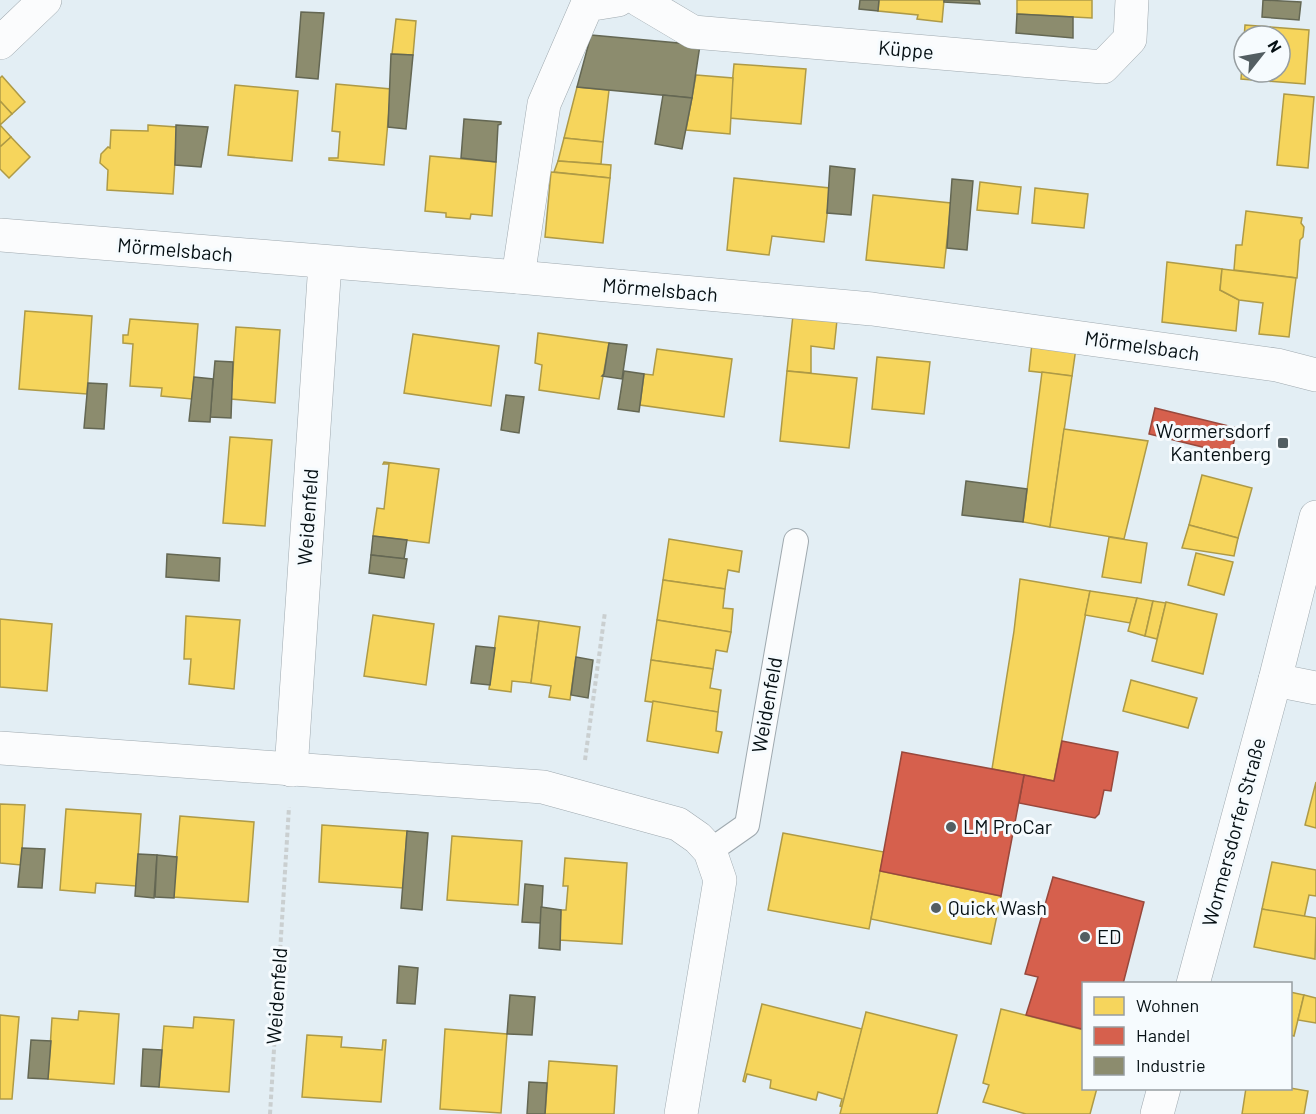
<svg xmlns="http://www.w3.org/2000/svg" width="1316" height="1114" font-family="Barlow,sans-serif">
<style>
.homes{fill:#f6d55c;stroke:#ae9a46;stroke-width:1.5;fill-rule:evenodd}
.shops{fill:#d6604d;stroke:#98483c;stroke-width:1.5}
.industry{fill:#8c8c6e;stroke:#646753;stroke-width:1.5}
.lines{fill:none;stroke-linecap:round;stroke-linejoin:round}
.lane-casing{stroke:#9fa9af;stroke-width:26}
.street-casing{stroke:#9fa9af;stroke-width:34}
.secondary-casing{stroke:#9fa9af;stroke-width:34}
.path{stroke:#cacfd0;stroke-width:4;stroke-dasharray:4.5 3;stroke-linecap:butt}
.lane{stroke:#fbfcfd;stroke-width:24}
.street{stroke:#fbfcfd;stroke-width:33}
.secondary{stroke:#fbfcfd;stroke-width:33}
.poi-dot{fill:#535e62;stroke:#f6fbfe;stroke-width:2}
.labels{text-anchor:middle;stroke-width:6;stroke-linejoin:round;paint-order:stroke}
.street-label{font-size:20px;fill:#061014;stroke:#f6fbfe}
.poi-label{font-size:20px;fill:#061014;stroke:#f6fbfe;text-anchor:start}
</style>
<rect width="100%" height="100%" fill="#e3eef4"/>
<g class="homes">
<path d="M879,0h65l-2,22 -25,-3 1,-4 -40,-4z"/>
<path d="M1017,0h75v18l-75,-4z"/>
<path d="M396,19l20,2 -3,34 -21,-1z"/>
<path d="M1245,25l64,5 -4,54 -64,-5zM1244,36h36v36h-36z"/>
<path d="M734,64l72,5 -5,55 -72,-6z"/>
<path d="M696,75l37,3 -3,56 -44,-4z"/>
<path d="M2,76l23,26 -13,12 -12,-13v-23z"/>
<path d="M336,84l55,5 -7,76 -55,-5v-2h9l2,-26 -8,-1z"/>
<path d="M235,85l63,6 -6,70 -64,-6z"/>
<path d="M577,87l32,3 -6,52 -39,-4z"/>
<path d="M1284,94l30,3 -6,71 -31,-3z"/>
<path d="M0,101l12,13 -12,11z"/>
<path d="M0,125l11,12 -11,10z"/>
<path d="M148,125l29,2 -4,67 -66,-4 1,-20 -8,-7 1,-9 7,-7 2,1 1,-18 37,1z"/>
<path d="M11,137l19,20 -21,21 -9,-9v-22z"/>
<path d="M564,138l39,4 -2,22 -43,-3z"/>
<path d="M430,156l66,6 -4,54 -21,-2 -1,5 -24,-2v-4l-21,-2z"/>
<path d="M558,161l53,4 -1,13 -56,-6z"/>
<path d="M551,172l59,6 -7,65 -58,-6z"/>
<path d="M734,178l96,10 -6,54 -52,-6 -3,19 -42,-5z"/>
<path d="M980,182l41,5 -3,27 -41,-4z"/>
<path d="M1035,188l53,6 -4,34 -52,-5z"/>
<path d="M873,195l78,8 -7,65 -78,-8z"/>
<path d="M1246,211l56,7 -1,5 3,4 -1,10 -3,3 -3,38 -63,-8 2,-25h6z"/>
<path d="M1167,262l55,7 -2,21 19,10 -3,31 -74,-9z"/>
<path d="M1222,269l74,9 -7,59 -30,-3 4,-31 -24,-3 -19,-10z"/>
<path d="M25,311l67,5 -5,78 -68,-5z"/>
<path d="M793,315l44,5 -3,29 -23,-3v27l-24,-2z"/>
<path d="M130,319l68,5 -6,75 -31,-3 1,-8 -32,-2 3,-42 -10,-1v-8h5z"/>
<path d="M236,327l44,3 -5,73 -44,-4z"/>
<path d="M538,333l71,10 -10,56 -60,-9 3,-25 -7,-2z"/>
<path d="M413,334l86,12 -8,60 -87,-13z"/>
<path d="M1032,343l44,5 -4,28 -43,-5z"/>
<path d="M657,349l75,10 -8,58 -84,-12 4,-31 9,1z"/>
<path d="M877,357l53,5 -6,52 -52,-5z"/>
<path d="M787,371l70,7 -8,70 -69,-7z"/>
<path d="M1042,372l30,4 -22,151 -27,-5z"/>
<path d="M1064,429l84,12 -24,98 -74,-12z"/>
<path d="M230,437l42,3 -7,86 -42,-3z"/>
<path d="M384,462l55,7 -10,74 -56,-7 4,-28 7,1 5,-45h-6z"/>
<path d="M1202,475l50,13 -14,50 -49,-13z"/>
<path d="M1189,525l49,13 -4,18 -52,-8z"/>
<path d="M1109,537l38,6 -6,40 -39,-6z"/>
<path d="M669,539l73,12 -3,21 -11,-2 -3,19 -62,-9z"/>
<path d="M1196,553l37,9 -9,33 -36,-10z"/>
<path d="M1020,579l70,12 -36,190 -62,-12 22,-138z"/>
<path d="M663,580l62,9 -2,19 10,1 -2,23 -74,-12z"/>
<path d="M1090,591l47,7 -7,25 -45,-8z"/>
<path d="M1137,598l16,3 -8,35 -17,-5z"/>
<path d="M1153,601l13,2 -9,36 -12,-3z"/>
<path d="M1166,602l51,12 -14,60 -51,-13z"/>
<path d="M373,615l61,9 -8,61 -62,-9z"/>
<path d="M186,616l54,4 -6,69 -45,-5 2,-25h-7z"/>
<path d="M499,616l40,5 -8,62 -19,-2 -1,11 -22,-3z"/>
<path d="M0,619l52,5 -5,67 -47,-4z"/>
<path d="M657,620l74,12 -4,20 -11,-2 -3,19 -62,-9z"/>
<path d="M539,621l41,6 -10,73 -21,-3 2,-11 -20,-3z"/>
<path d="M651,660l62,9 -3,19 11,2 -3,22 -73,-11z"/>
<path d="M1131,680l66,18 -9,30 -65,-17z"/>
<path d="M653,701l65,11 -2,19 6,1 -4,21 -71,-12z"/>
<path d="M1316,782v46l-11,-3z"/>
<path d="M0,804l25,1 -4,60 -21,-2z"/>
<path d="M66,809l75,5 -5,72 -40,-3 -1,10 -35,-3z"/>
<path d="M180,816l74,6 -6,80 -75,-5z"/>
<path d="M322,825l85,6 -4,57 -84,-6z"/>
<path d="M783,833l101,19 -15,77 -101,-19z"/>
<path d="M452,836l70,5 -4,64 -71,-5z"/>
<path d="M565,858l62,5 -5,81 -63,-4 2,-30h5l2,-24h-5z"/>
<path d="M1272,862l44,8v26l-7,-1 -5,23 -42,-9z"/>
<path d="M880,871l121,25 -10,48 -120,-25z"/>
<path d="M1262,909l54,9 -1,41 -61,-12z"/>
<path d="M1290,992l14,3 -10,41 -4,-1z"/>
<path d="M1304,995l12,3v25l-18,-3z"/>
<path d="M762,1004l100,25 -20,78 -2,-1 2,-7 -24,-7 -2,8 -46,-12 1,-8 -24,-6 -2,8 -2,-1z"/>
<path d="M1001,1009l83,21v58h13l-7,26h-64l-43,-12 6,-17 -6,-2z"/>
<path d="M79,1011l40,3 -5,70 -66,-5 4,-61 26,2z"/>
<path d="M866,1012l91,23 -20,79h-97z"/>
<path d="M0,1015l19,2 -7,82h-12z"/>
<path d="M194,1017l40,3 -5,72 -70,-5 5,-61 29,2z"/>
<path d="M445,1029l62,5 -6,79 -61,-4z"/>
<path d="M307,1035l35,2 -1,10 41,3 1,-10h3l-5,62 -79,-5z"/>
<path d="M549,1061l68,5 -3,48h-69z"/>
<path d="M1246,1088h44l18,3 -4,23h-62z"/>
</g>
<g class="shops">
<path d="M1155,408l82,20 -6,26 -82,-20z"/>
<path d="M1062,741l56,11 -7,39 -7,-1 -5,24 -4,4 -76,-15 5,-28 30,6z"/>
<path d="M902,752l122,23 -23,121 -121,-25z"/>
<path d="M1053,877l91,25 -21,82h-39l-2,45 -56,-14 12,-38 -13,-3z"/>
</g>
<g class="industry">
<path d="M860,0h19l-1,11 -19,-2z"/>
<path d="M944,0h35l1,4 -36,-2z"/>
<path d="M1263,0l38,2 -2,18 -37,-3z"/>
<path d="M301,12l23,1 -6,66 -22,-2z"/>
<path d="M1017,14l56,3v21l-57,-5z"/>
<path d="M591,35l109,10 -8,53 -115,-11z"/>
<path d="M391,54l22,1 -7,74 -18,-2z"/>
<path d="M663,95l29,3 -10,51 -27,-5z"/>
<path d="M464,119l37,3v2l-3,1 -2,37 -35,-4z"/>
<path d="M176,125l32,2 -7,40 -26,-2z"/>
<path d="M830,166l25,3 -4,46 -24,-2z"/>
<path d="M952,179l21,2 -6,69 -20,-2z"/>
<path d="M609,343l18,2 -5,34 -20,-3 2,-2z"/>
<path d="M215,361l18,1 -2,56 -21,-1z"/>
<path d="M624,371l20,3 -5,38 -21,-3z"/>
<path d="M194,377l19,2 -3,43 -21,-1z"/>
<path d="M88,383l19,1 -3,45 -20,-1z"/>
<path d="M506,395l18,2 -5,36 -18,-3z"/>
<path d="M966,481l61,8 -4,33 -61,-7z"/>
<path d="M373,536l34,4 -3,19 -33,-4z"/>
<path d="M167,554l53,4 -1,23 -53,-4z"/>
<path d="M371,555l36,4 -3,19 -35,-5z"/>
<path d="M476,646l19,2 -5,37 -19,-2z"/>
<path d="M576,657l17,3 -5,38 -17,-3z"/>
<path d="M407,831l21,2 -6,77 -21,-2z"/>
<path d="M22,848l23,1 -3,39 -24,-1z"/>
<path d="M138,854l19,1 -3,43 -19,-2z"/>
<path d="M157,855l20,2 -3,41 -19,-1z"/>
<path d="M525,884l18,2 -2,37 -19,-1z"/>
<path d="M541,907l20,3 -1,40 -21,-2z"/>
<path d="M399,966l19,2 -3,36 -18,-1z"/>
<path d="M510,995l25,2 -3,38 -25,-1z"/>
<path d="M31,1040l20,1 -3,38 -20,-1z"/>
<path d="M143,1049l19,1 -3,37 -18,-1z"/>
<path d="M529,1082l18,1 -2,31h-18z"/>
</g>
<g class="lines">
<g class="lane-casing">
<path id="lane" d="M710,851l37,-26 49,-284"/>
</g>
<g class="street-casing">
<g id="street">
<path d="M639,0l54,32 410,35 27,-28 2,-39"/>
<path d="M0,43l45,-43"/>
<path d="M0,235l518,42 354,32 405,56 39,10"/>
<path d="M518,277l26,-173 43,-99 31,-5"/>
<path d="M0,748l543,39 135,37 20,14 12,13 10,29 -39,234"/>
<path d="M291,770l34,-507"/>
</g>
</g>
<g class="secondary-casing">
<g id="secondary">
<path d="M1275,680l41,8"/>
<path d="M1193,984l82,-304 41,-163"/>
<path d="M1157,1114l7,-26"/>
</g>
</g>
<g class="path">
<path d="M585,760l20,-148"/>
<path d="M270,1114l19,-307"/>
</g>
<use href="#lane" class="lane"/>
<use href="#street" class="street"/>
<use href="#secondary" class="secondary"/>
</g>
<g class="poi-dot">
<rect x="1277" y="437" width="12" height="12" rx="3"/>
<circle cx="951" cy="827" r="6"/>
<circle cx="936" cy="908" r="6"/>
<circle cx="1085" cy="937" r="6"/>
</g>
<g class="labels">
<g class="street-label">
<text transform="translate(906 50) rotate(5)" y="7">Küppe</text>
<text transform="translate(175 250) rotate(5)" y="7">Mörmelsbach</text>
<text transform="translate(660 290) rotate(5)" y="7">Mörmelsbach</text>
<text transform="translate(1142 346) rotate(8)" y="7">Mörmelsbach</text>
<text transform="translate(308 517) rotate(-86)" y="7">Weidenfeld</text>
<text transform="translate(767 705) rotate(-80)" y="7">Weidenfeld</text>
<text transform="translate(1234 832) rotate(-75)" y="7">Wormersdorfer Straße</text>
<text transform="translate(277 996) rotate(-86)" y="7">Weidenfeld</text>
</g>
<g class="poi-label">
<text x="1271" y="438" text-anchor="end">Wormersdorf<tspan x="1271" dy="23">Kantenberg</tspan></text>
<text x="963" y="834">LM ProCar</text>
<text x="948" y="915">Quick Wash</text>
<text x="1097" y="944">ED</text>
</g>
</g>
<rect x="1082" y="982" width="210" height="108" fill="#f6fbfe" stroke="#969da0" stroke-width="1.5"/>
<rect x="1094" y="997" width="30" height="18" fill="#f6d55c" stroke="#969da0" stroke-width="1.5"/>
<text x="1136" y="1012" font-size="18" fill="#061014">Wohnen</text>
<rect x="1094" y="1027" width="30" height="18" fill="#d6604d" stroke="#969da0" stroke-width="1.5"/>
<text x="1136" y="1042" font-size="18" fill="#061014">Handel</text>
<rect x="1094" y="1057" width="30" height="18" fill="#8c8c6e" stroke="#969da0" stroke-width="1.5"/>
<text x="1136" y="1072" font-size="18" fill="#061014">Industrie</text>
<g transform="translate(1262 54) rotate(59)"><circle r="28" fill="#f6fbfe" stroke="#969da0" stroke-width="1.5"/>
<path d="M0-4.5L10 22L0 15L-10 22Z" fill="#535e62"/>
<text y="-9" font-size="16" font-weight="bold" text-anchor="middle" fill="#061014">N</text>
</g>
</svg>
